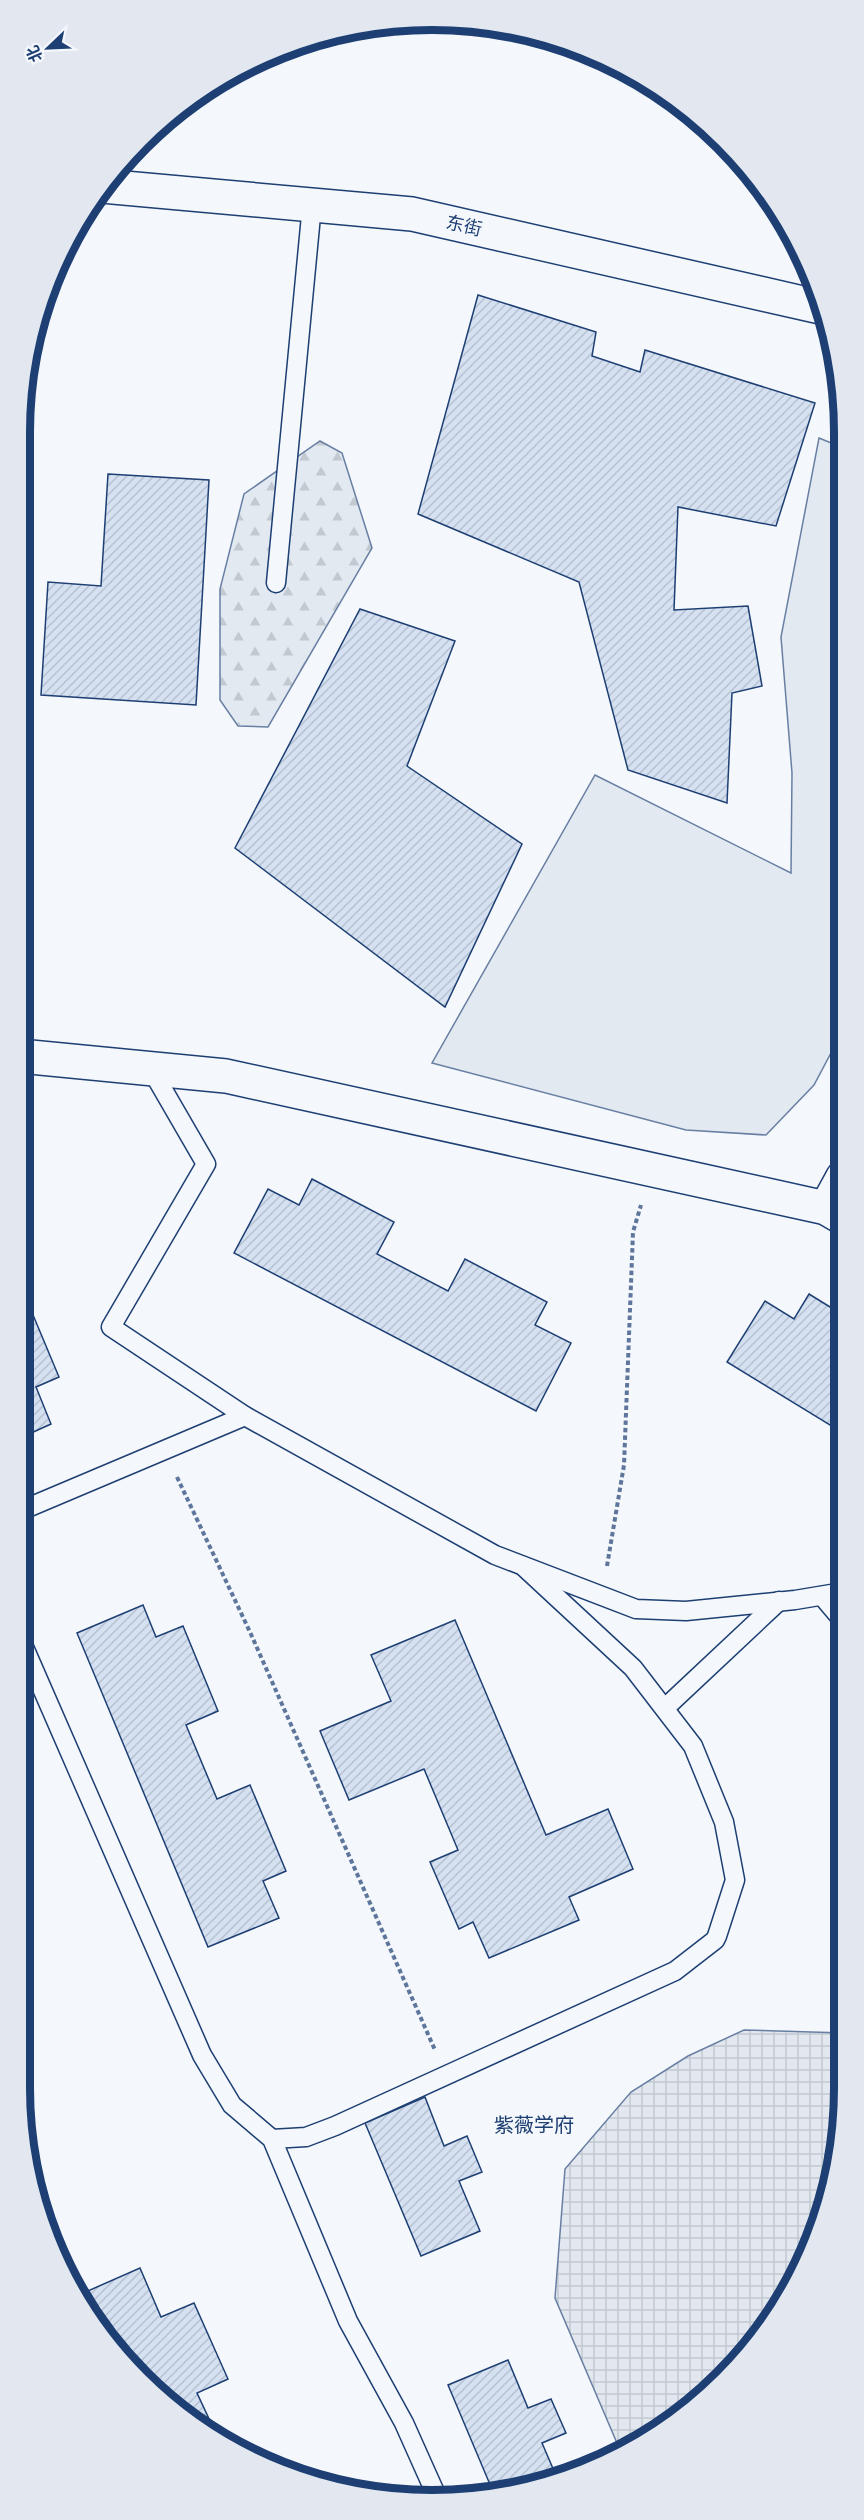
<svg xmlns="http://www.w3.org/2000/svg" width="864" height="2520" font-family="'PT Serif','Noto Sans SC',serif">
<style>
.green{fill:#e3e9f0;stroke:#687fa3;stroke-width:1.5}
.forest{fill:url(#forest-firs);stroke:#687fa3;stroke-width:1.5}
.plaza{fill:url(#plaza-grid);stroke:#687fa3;stroke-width:1.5}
.building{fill:url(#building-hatch);stroke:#1d3f73;stroke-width:1.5}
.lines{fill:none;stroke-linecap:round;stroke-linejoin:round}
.service-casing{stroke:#1d3f73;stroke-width:21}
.minor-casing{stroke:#1d3f73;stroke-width:36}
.primary-casing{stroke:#1d3f73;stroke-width:36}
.path{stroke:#5e769c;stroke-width:4;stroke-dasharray:4.5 3;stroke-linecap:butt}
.service{stroke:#f4f7fb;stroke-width:18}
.minor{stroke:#f4f7fb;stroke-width:33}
.primary{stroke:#f4f7fb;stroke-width:33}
.labels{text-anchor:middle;stroke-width:4.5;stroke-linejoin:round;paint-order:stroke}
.street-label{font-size:18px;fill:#1d3f73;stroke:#f4f7fb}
.neighbourhood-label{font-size:20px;fill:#1d3f73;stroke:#f4f7fb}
.rim{fill:none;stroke:#1d3f73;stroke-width:8}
</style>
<defs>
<pattern id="forest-firs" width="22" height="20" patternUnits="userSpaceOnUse" patternTransform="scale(1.5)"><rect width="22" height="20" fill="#e3e9f0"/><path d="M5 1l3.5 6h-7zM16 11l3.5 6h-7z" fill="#c2c9d1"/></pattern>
<pattern id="plaza-grid" width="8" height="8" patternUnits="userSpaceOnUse" patternTransform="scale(1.5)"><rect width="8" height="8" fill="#e3e8f0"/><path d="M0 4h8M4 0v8" fill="none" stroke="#c2c8d1"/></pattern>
<pattern id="building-hatch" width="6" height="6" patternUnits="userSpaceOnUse" patternTransform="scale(1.5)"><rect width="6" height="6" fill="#d5e0f0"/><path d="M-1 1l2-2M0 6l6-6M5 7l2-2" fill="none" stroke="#b6c1d1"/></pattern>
</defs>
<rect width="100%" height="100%" fill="#f4f7fb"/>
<path class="green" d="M819,438l22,9 1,585 -28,53 -48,50 -80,-5 -254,-67 163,-288 196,98 1,-100 -11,-136z"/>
<path class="forest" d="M320,441l22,12 30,95 -104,179 -30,-1 -18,-26v-111l24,-95z"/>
<path class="plaza" d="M744,2030l100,3v55l-13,106 -56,123 -51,62 -63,52 -41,19 -65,-152 10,-129 66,-77 57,-36z"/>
<g class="building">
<path d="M478,295l118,37 -4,24 48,16 5,-22 170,53 -39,123 -98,-19 -4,103 74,-4 14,80 -30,7 -5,110 -99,-33 -49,-188 -161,-68z"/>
<path d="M108,474l101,6 -13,225 -155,-10 7,-113 53,4z"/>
<path d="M360,609l95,32 -48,125 115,78 -77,163 -210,-159z"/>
<path d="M312,1179l82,43 -17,32 71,37 17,-32 82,43 -12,23 36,18 -35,68 -302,-158 34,-64 31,16z"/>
<path d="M23,1291l36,86 -23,10 15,37 -31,14v-145z"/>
<path d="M809,1294l34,21v118l-116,-71 38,-61 29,18z"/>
<path d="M143,1605l13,32 27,-11 35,85 -32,14 31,74 33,-14 36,86 -23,10 16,37 -71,29 -131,-314z"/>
<path d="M455,1620l91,215 62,-26 25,60 -64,28 10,23 -90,38 -16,-36 -14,7 -29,-67 28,-12 -34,-81 -75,31 -29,-69 71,-30 -20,-46z"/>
<path d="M425,2097l19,49 23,-10 15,36 -23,9 21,50 -59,25 -56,-133z"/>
<path d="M140,2268l21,49 33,-14 34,76 -31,14 21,45 -37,-23 -59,-55 -41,-66z"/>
<path d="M508,2360l20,48 23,-9 15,34 -24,10 15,35 -19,9 -44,7 -46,-109z"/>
</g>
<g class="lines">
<g class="service-casing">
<g id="service">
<path d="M276,583l36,-378"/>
<path d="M151,1069l55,95 -95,163 134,89"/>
<path d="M20,1511l225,-95 250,139 141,54 50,2 109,-11 48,-8"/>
<path d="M822,1596l22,26"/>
<path d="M20,1638l182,417 30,50 40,34 76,182 56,102 34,76"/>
<path d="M665,1708l114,-107"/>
<path d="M272,2139l34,-2 29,-11 340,-155 40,-31 2,-4 18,-56 -11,-58 -31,-76 -60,-78 -110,-102"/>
</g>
</g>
<g class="minor-casing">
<g id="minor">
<path d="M20,1056l206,20 600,132 17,10"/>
<path d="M826,1208l17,-31"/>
</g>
</g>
<g class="primary-casing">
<path id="primary" d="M102,186l310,28 408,93"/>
</g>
<g class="path">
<path d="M177,1477l73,155 185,418"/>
<path d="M607,1566l17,-101 9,-233 8,-27"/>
</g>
<use href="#service" class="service"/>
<use href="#minor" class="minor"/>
<use href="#primary" class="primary"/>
</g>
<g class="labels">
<g class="street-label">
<text transform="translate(464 226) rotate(13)" y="6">东街</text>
</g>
<g class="neighbourhood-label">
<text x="534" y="2132">紫薇学府</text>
</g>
</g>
<path d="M0 0H864V2520H0ZM432 30H432A402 402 0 0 1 834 432V2088A402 402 0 0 1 432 2490H432A402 402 0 0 1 30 2088V432A402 402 0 0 1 432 30Z" fill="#e3e8f0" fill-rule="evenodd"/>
<path class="rim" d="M432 30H432A402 402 0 0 1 834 432V2088A402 402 0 0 1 432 2490H432A402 402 0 0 1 30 2088V432A402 402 0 0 1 432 30Z"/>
<g transform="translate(48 48) rotate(247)" stroke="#f4f7fb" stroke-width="4.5" paint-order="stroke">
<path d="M0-4.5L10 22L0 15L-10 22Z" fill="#1d3f73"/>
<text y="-9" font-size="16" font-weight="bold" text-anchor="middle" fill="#1d3f73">北</text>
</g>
</svg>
